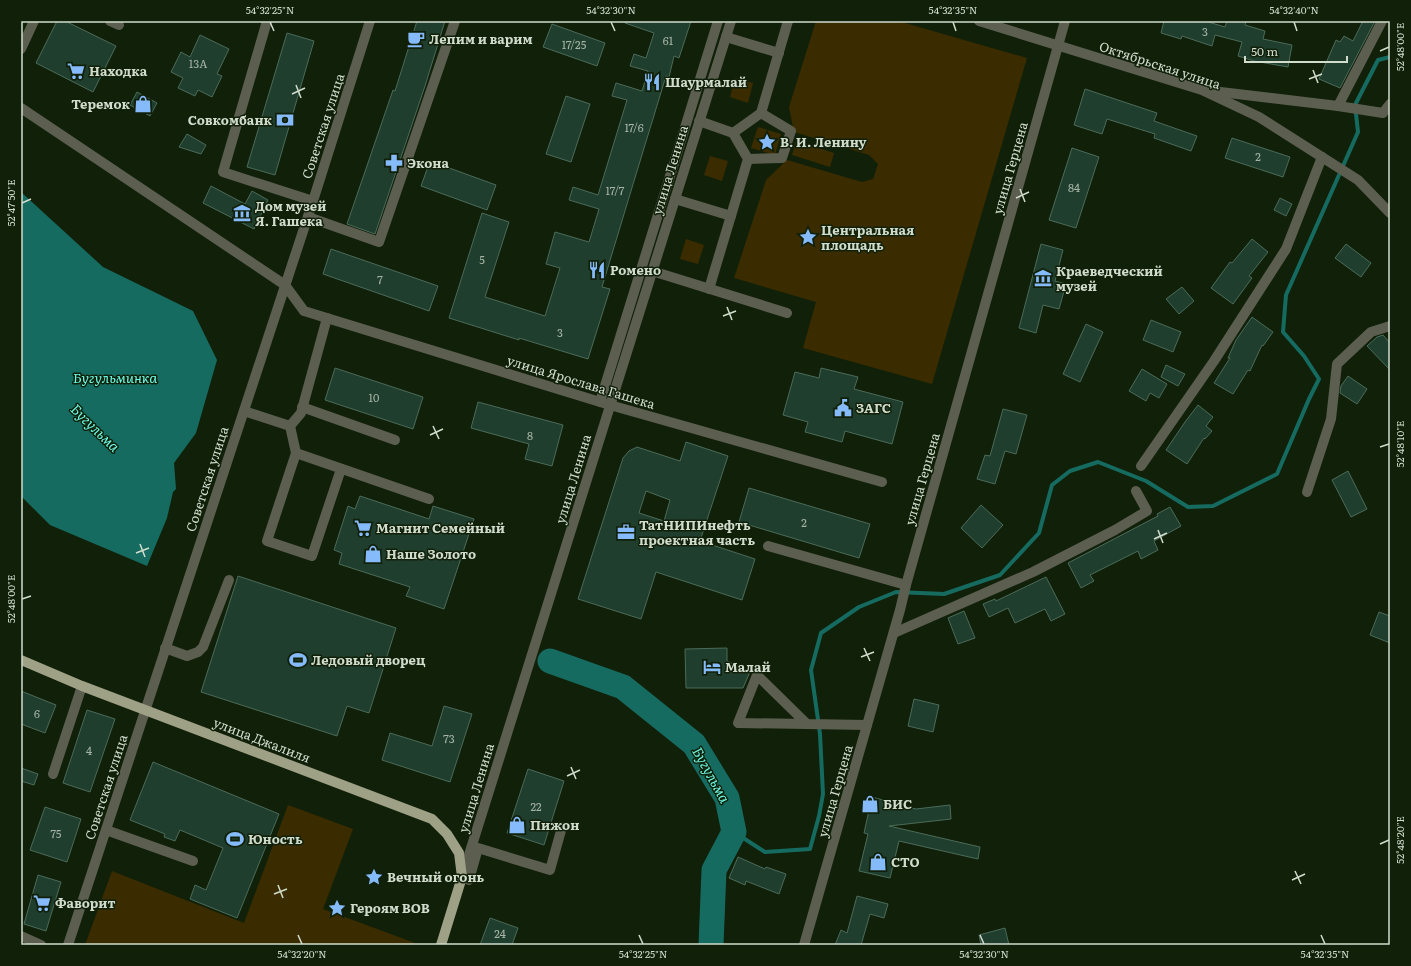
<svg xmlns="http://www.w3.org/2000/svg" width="1411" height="966" font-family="Literata,serif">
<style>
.green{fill:#3b2c00}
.water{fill:#166b61}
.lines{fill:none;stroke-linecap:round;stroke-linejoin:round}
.stream{stroke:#166b61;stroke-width:4}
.river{stroke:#166b61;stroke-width:25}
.building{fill:#203e2e;stroke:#4b6b59;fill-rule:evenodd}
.minor{stroke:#5c5e50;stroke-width:10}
.major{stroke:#9ea185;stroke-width:10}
.ticks{fill:none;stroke:#d1dccd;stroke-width:1.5}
.labels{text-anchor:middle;stroke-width:3;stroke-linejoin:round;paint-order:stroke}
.number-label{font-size:11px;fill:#a5b4a5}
.poi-label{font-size:13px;font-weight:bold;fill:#d1dccd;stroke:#112009;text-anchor:start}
.street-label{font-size:13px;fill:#d1dccd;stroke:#112009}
.water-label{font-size:14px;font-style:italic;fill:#6bfbe8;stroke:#112009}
.neatline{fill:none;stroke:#d1dccd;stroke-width:1.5}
.ticks-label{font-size:10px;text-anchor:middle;fill:#d1dccd}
</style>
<rect width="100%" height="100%" fill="#112009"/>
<g class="green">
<path d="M816,21h82l129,37 -95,326 -129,-36 13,-46 -82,-24 32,-98 21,-20 75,22 11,-3 5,-15 -9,-9 -75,-23 -5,-25z"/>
<path d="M735,78l18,5 -5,20 -18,-6z"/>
<path d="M758,127l23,7 -6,21 -24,-7z"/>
<path d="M796,141l38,12 -4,14 -38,-12z"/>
<path d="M710,156l18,5 -6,20 -18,-6z"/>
<path d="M686,239l18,6 -6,19 -18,-5z"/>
<path d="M288,805l65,24 -30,80 92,34 -1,2h-329l27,-74 132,52z"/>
</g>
<path class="water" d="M21,192l82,75 90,44 24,49 -21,73 -22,30 2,26 -3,3 -6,26 -20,48 -97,-41 -29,-29z"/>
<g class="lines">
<path class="stream" d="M734,832l31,20 45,-3 9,-33 4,-22 -3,-60 -9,-64 10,-37 38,-26 37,-15 48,2 56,-19 39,-42 13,-48 18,-14 28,-9 48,19 42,26 25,-1 64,-32 32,-75 10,-20 -15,-23 -21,-24 3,-37 72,-163 -3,-27 23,-45 12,-3"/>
<path class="river" d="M550,661l73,26 71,57 33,54 7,34 -20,38 -3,75"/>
</g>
<g class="building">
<path d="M57,21h8l51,25 -23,46 -57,-29z"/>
<path d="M417,21h28l-20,65 -50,148 -28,-10 46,-134 2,1z"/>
<path d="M625,21h66l-12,37 -5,-2 -5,21 -3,-1 -32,105 -32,106 8,2 -22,70 -69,-21v2l-70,-22 33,-105 27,9 -24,75 60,19 15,-48 -14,-4 9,-32 34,10 10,-33 -30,-9 4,-13 25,8 29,-95 -15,-4 4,-13 26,8 6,-20 -18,-5 4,-12 12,4 8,-25 -29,-10z"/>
<path d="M1164,21h41l20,6 2,-6h19l-1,4 20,6 -2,8 29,6 -4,22 -34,-6 -16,-5 4,-14 -27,-7 -3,11 -30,-10 -1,3 -20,-6z"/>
<path d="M1363,21h12l-35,67 -21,-9 17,-39 4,2 4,-6 9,5z"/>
<path d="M552,24l53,19 -8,23 -54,-19z"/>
<path d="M287,33l27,8 -39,134 -28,-8z"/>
<path d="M200,35l29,14 -12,25 5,2 -10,21 -14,-7 -3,6 -17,-8 5,-10 -12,-6 10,-20 9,5z"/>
<path d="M1085,89l72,24 -3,8 43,15 -6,15 -37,-13 1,-4 -48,-15 -5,15 -28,-9z"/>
<path d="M137,92l20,11 -7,13 -20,-11z"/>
<path d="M566,96l24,8 -19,58 -25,-8z"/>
<path d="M187,134l19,11 -5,9 -22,-7z"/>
<path d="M1232,138l58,19 -7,20 -58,-19z"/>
<path d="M1072,148l27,9 -23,71 -27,-8z"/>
<path d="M430,161l66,24 -9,25 -66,-24z"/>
<path d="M211,186l34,18 7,-13 16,9 -14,29 -51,-26z"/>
<path d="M1280,198l12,6 -6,12 -12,-6z"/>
<path d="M1252,239l16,13 -19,24 3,2 -19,26 -22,-16 19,-26 2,1z"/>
<path d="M1041,244l22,6 -8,31 11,3 -7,25 -16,-4 -7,28 -17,-5z"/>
<path d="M1346,244l25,19 -10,14 -26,-19z"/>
<path d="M331,249l107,37 -9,25 -106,-37z"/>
<path d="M1182,287l12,14 -15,13 -13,-15z"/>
<path d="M1252,317l21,15 -10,14 -1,-1 -12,26 -2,-1 -15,24 -19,-11 16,-25h-2l8,-18z"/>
<path d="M1151,320l30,12 -8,20 -30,-12z"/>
<path d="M1086,324l17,8 -23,50 -17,-8z"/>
<path d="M1383,335l7,8v27l-23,-24 10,-9z"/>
<path d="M1166,365l19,9 -7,12 -17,-9z"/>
<path d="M335,368l88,29 -10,32 -88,-29z"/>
<path d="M821,368l37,9 -4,12 49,13 -11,42 -47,-13 -3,11 -37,-10 3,-10 -25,-7 12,-43 24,6z"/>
<path d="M1142,369l25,15 -8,14 -9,-5 -4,8 -17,-10z"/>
<path d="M1348,376l19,13 -10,15 -17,-11 1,-7z"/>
<path d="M478,402l85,23 -11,41 -27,-7 4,-15 -58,-16z"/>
<path d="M1198,405l15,12 -7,9 6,5 -7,8 -1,-1 -17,26 -21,-14 19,-28z"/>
<path d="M1003,409l24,6 -11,39 -11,-3 -10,33 -18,-5 8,-24 5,1z"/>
<path d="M686,442l42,14 -28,85 55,18 -13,41 -86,-28 -15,47 -63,-20 45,-141 6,-7 8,-4 43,14zM646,491l24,9 -6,21 -25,-8z"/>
<path d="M1348,471l19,38 -16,8 -19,-37z"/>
<path d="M749,488l121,36 -11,34 -120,-36z"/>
<path d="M360,496l69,23 4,-13 41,13 -30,90 -38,-13 4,-9 -71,-23 3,-11 -8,-3 14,-44 7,3z"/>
<path d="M981,505l22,20 -21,23 -21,-20z"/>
<path d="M1170,507l11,19 -27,15 4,9 -17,9 -3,-8 -48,24 4,6 -13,7 -13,-25 90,-47 -1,-2z"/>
<path d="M238,576l158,52 -27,85 -22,-7 -10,30 -136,-44z"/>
<path d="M1046,577l19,37 -14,7 -6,-12 -30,14 -7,-15 -19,9 -6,-13 12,-5 1,2z"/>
<path d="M964,611l11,27 -17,6 -10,-26z"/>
<path d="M1379,612l11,4v27l-20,-8z"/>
<path d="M727,648v13l23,11 -7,16h-57l-1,-39z"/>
<path d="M21,691l35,14 -11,28 -24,-9z"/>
<path d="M914,699l25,6 -6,27 -25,-6z"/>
<path d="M444,706l28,8 -22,68 -68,-22 8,-27 42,13z"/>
<path d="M87,710l28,9 -25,73 -27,-9z"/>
<path d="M153,762l126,52 -42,104 -47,-19 5,-14 11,5 17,-42 -43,-18 -5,11 -11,-4 1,-3 -35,-14z"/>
<path d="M21,768l17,6 -4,11 -13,-4z"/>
<path d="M528,769l36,12 -20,64 -37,-12z"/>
<path d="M872,797l44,12 34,-4 1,14 -62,7 91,21 -2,12 -79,-18 -9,37 -31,-7 9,-37 -4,-1z"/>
<path d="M45,807l36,12 -14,43 -37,-12z"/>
<path d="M738,857l27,12 1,-2 20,7 -7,20 -33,-13 -1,4 -16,-7z"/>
<path d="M38,875l23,7 -15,49 -22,-7z"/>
<path d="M857,896l31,8 -4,14 -14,-4 -9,31h-26l6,-15 6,3z"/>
<path d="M490,918l28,10 -6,17h-32z"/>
<path d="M1005,928l4,17h-28l-2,-10z"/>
</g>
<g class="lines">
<g class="minor">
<path d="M110,21l9,4"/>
<path d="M267,21l-44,151 90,29"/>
<path d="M979,21l223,69 57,27 99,63 32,33"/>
<path d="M726,37l53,16"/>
<path d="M21,49l13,-28"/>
<path d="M1212,91l126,15 45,7 7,-9"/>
<path d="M1338,106l44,-85"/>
<path d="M21,108l264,177 19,26 306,94 272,77"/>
<path d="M699,121l34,12"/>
<path d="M748,159l34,-1 9,-27 -30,-18"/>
<path d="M675,199l56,17"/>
<path d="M308,217l71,25 76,-221"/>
<path d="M652,271l135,42"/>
<path d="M709,289l39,-130 -15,-26 28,-20 27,-92"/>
<path d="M600,402l118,-381"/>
<path d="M302,407l93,33"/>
<path d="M244,411l46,15 6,27 -29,88 45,15 29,-87"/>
<path d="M290,426l11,-13 26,-95"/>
<path d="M296,453l133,46"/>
<path d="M1141,466l73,-105 72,-112 36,-92"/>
<path d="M1307,492l24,-73 6,-55 34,-32 19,-6"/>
<path d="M768,546l138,39"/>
<path d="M894,633l139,-61 82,-42 32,-19 -11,-20"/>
<path d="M165,648l22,8 11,-4 5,-5 26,-67"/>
<path d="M807,724l-50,-49 -19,48 129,2"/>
<path d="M53,774l29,-88"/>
<path d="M562,827l-12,43 -72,-22 -9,32 -7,-3 269,-856"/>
<path d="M106,830l87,31"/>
<path d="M21,936l20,9"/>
<path d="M68,945l245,-744 57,-180"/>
<path d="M804,945l96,-335 6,-25 159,-564"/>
</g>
<path class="major" d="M21,660l61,26 350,133 15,15 12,19 3,24 -21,68"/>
</g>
<path class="ticks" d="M270,22l4,9M611,22l4,9M953,22l3,9M1294,22l3,9M1380,51l9,-4M1313,70l5,13M1309,79l13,-5M296,85l5,13M292,94l13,-6M1020,189l5,13M1016,198l13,-6M22,203l9,-4M727,307l5,13M723,316l13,-5M433,426l6,13M430,435l13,-6M1380,447l9,-3M1158,530l5,13M1154,539l13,-6M140,544l5,13M136,553l13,-5M22,599l9,-3M864,648l6,13M861,657l13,-5M571,767l5,12M567,776l13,-6M1380,844l9,-4M1295,871l6,13M1292,880l13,-6M278,885l5,13M274,894l13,-5M298,935l4,9M639,935l4,9M980,935l4,9M1321,935l4,9"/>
<defs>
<g id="cafe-bare" transform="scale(1.38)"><path d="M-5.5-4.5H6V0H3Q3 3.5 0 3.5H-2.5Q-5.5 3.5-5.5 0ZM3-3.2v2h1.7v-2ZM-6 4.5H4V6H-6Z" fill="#86bbfb" stroke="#112009" stroke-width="2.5" paint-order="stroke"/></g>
<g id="supermarket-bare" transform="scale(1.38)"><path d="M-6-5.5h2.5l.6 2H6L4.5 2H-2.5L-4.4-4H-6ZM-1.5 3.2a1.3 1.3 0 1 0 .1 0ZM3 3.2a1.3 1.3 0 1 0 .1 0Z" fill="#86bbfb" stroke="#112009" stroke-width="2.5" paint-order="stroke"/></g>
<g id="restaurant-bare" transform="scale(1.38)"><path d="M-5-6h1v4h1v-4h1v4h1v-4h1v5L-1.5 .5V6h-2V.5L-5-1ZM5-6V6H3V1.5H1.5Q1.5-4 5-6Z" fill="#86bbfb" stroke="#112009" stroke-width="2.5" paint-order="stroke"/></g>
<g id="shop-bare" transform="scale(1.38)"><path d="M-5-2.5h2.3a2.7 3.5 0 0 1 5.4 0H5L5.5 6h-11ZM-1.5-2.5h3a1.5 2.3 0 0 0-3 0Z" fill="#86bbfb" stroke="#112009" stroke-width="2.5" paint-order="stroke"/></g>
<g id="bank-bare" transform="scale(1.38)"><path d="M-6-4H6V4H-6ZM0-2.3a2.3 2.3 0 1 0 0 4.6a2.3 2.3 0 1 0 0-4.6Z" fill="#86bbfb" stroke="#112009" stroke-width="2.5" paint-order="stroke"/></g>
<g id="sight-bare" transform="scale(1.38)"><path d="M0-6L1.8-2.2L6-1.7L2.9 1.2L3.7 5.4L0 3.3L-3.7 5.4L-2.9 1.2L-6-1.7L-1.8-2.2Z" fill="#86bbfb" stroke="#112009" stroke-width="2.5" paint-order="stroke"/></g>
<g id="pharmacy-bare" transform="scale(1.38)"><path d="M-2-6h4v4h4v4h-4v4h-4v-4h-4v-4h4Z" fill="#86bbfb" stroke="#112009" stroke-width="2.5" paint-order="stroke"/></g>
<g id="museum-bare" transform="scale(1.38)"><path d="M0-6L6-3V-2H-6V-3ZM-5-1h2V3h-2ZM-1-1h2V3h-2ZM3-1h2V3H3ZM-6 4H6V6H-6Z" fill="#86bbfb" stroke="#112009" stroke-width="2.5" paint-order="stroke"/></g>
<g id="civic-bare" transform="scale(1.38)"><path d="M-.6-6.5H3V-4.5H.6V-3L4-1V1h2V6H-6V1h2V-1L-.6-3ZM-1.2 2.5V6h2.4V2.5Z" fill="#86bbfb" stroke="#112009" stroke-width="2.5" paint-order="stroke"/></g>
<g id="office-bare" transform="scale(1.38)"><path d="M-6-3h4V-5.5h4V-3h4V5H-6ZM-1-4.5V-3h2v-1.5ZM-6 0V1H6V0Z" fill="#86bbfb" stroke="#112009" stroke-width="2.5" paint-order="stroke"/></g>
<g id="stadium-bare" transform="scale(1.38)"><path d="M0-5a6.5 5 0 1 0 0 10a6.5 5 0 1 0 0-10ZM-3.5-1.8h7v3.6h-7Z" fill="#86bbfb" stroke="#112009" stroke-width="2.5" paint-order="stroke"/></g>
<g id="hotel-bare" transform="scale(1.38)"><path d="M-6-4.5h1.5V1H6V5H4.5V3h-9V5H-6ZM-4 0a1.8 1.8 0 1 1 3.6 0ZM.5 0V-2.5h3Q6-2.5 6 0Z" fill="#86bbfb" stroke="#112009" stroke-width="2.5" paint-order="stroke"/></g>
</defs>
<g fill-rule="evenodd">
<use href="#cafe-bare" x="416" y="39"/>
<use href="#supermarket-bare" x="76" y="71"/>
<use href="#restaurant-bare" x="652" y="82"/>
<use href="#shop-bare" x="143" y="104"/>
<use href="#bank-bare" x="285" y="120"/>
<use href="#sight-bare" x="767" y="142"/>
<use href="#pharmacy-bare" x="394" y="163"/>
<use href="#museum-bare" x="242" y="213"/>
<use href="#sight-bare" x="808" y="237"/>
<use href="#restaurant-bare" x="597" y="270"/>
<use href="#museum-bare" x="1043" y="278"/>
<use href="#civic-bare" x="843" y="408"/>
<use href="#supermarket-bare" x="363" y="528"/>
<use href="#office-bare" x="626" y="532"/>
<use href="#shop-bare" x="373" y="554"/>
<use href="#stadium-bare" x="298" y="660"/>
<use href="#hotel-bare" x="712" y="667"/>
<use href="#shop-bare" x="870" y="804"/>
<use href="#shop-bare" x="517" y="825"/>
<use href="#stadium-bare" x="235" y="839"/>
<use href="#shop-bare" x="878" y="862"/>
<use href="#sight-bare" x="374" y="877"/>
<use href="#supermarket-bare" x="42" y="903"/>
<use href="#sight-bare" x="337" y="908"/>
</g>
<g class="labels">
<g class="number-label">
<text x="1205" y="36">3</text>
<text x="668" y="45">61</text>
<text x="574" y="49">17/25</text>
<text x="198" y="68">13А</text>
<text x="634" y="132">17/6</text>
<text x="1258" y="161">2</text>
<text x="1074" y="192">84</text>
<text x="615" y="195">17/7</text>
<text x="482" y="264">5</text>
<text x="380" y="284">7</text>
<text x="560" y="337">3</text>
<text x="374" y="402">10</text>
<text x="530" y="440">8</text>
<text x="804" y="527">2</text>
<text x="37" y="718">6</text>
<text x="449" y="743">73</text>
<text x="89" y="755">4</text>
<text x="536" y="811">22</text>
<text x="56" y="838">75</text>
<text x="500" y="938">24</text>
</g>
<g class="poi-label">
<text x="429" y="44">Лепим и варим</text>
<text x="89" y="76">Находка</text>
<text x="665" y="87">Шаурмалай</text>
<text x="130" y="109" text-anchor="end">Теремок</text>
<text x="272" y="125" text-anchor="end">Совкомбанк</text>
<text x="780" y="147">В. И. Ленину</text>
<text x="407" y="168">Экона</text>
<text x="255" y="211">Дом музей<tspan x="255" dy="15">Я. Гашека</tspan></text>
<text x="821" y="235">Центральная<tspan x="821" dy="15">площадь</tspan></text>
<text x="610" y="275">Ромено</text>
<text x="1056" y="276">Краеведческий<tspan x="1056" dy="15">музей</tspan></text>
<text x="856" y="413">ЗАГС</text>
<text x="639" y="530">ТатНИПИнефть<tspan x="639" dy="15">проектная часть</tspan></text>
<text x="376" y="533">Магнит Семейный</text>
<text x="386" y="559">Наше Золото</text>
<text x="311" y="665">Ледовый дворец</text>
<text x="725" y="672">Малай</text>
<text x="883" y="809">БИС</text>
<text x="530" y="830">Пижон</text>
<text x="248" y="844">Юность</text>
<text x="891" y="867">СТО</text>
<text x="387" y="882">Вечный огонь</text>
<text x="55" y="908">Фаворит</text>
<text x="350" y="913">Героям ВОВ</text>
</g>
<g class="street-label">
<text transform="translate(1160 65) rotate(18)" y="5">Октябрьская улица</text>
<text transform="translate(323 126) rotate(-72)" y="5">Советская улица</text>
<text transform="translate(1010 168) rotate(-74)" y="5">улица Герцена</text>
<text transform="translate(670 170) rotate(-73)" y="5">улица Ленина</text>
<text transform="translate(581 382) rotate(17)" y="5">улица Ярослава Гашека</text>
<text transform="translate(207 479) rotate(-72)" y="5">Советская улица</text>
<text transform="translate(573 479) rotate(-73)" y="5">улица Ленина</text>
<text transform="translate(922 479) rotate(-74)" y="5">улица Герцена</text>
<text transform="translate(262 740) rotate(21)" y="5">улица Джалиля</text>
<text transform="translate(106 787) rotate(-72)" y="5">Советская улица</text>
<text transform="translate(476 788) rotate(-73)" y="5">улица Ленина</text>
<text transform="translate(835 791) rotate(-74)" y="5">улица Герцена</text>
</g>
<g class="water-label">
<text x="115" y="383">Бугульминка</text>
<text transform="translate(95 428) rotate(44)" y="5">Бугульма</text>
<text transform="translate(711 775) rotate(61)" y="5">Бугульма</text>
</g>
</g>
<rect width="1411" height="966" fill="none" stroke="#112009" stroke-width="44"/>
<path d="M1245 56v6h102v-6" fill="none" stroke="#d1dccd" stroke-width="2"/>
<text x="1251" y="56" font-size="12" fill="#d1dccd" stroke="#112009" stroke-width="3" paint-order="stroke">50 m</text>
<rect x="22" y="22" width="1367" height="922" class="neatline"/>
<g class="ticks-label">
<text x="270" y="14">54°32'25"N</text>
<text x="611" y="14">54°32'30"N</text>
<text x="953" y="14">54°32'35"N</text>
<text x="1294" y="14">54°32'40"N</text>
<text transform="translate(1400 47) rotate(-90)" y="4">52°48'00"E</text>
<text transform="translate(11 203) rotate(-90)" y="4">52°47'50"E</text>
<text transform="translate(1400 444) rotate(-90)" y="4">52°48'10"E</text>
<text transform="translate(11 599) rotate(-90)" y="4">52°48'00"E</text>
<text transform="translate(1400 840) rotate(-90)" y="4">52°48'20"E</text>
<text x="302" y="958">54°32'20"N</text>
<text x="643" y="958">54°32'25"N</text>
<text x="984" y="958">54°32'30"N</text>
<text x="1325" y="958">54°32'35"N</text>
</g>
</svg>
